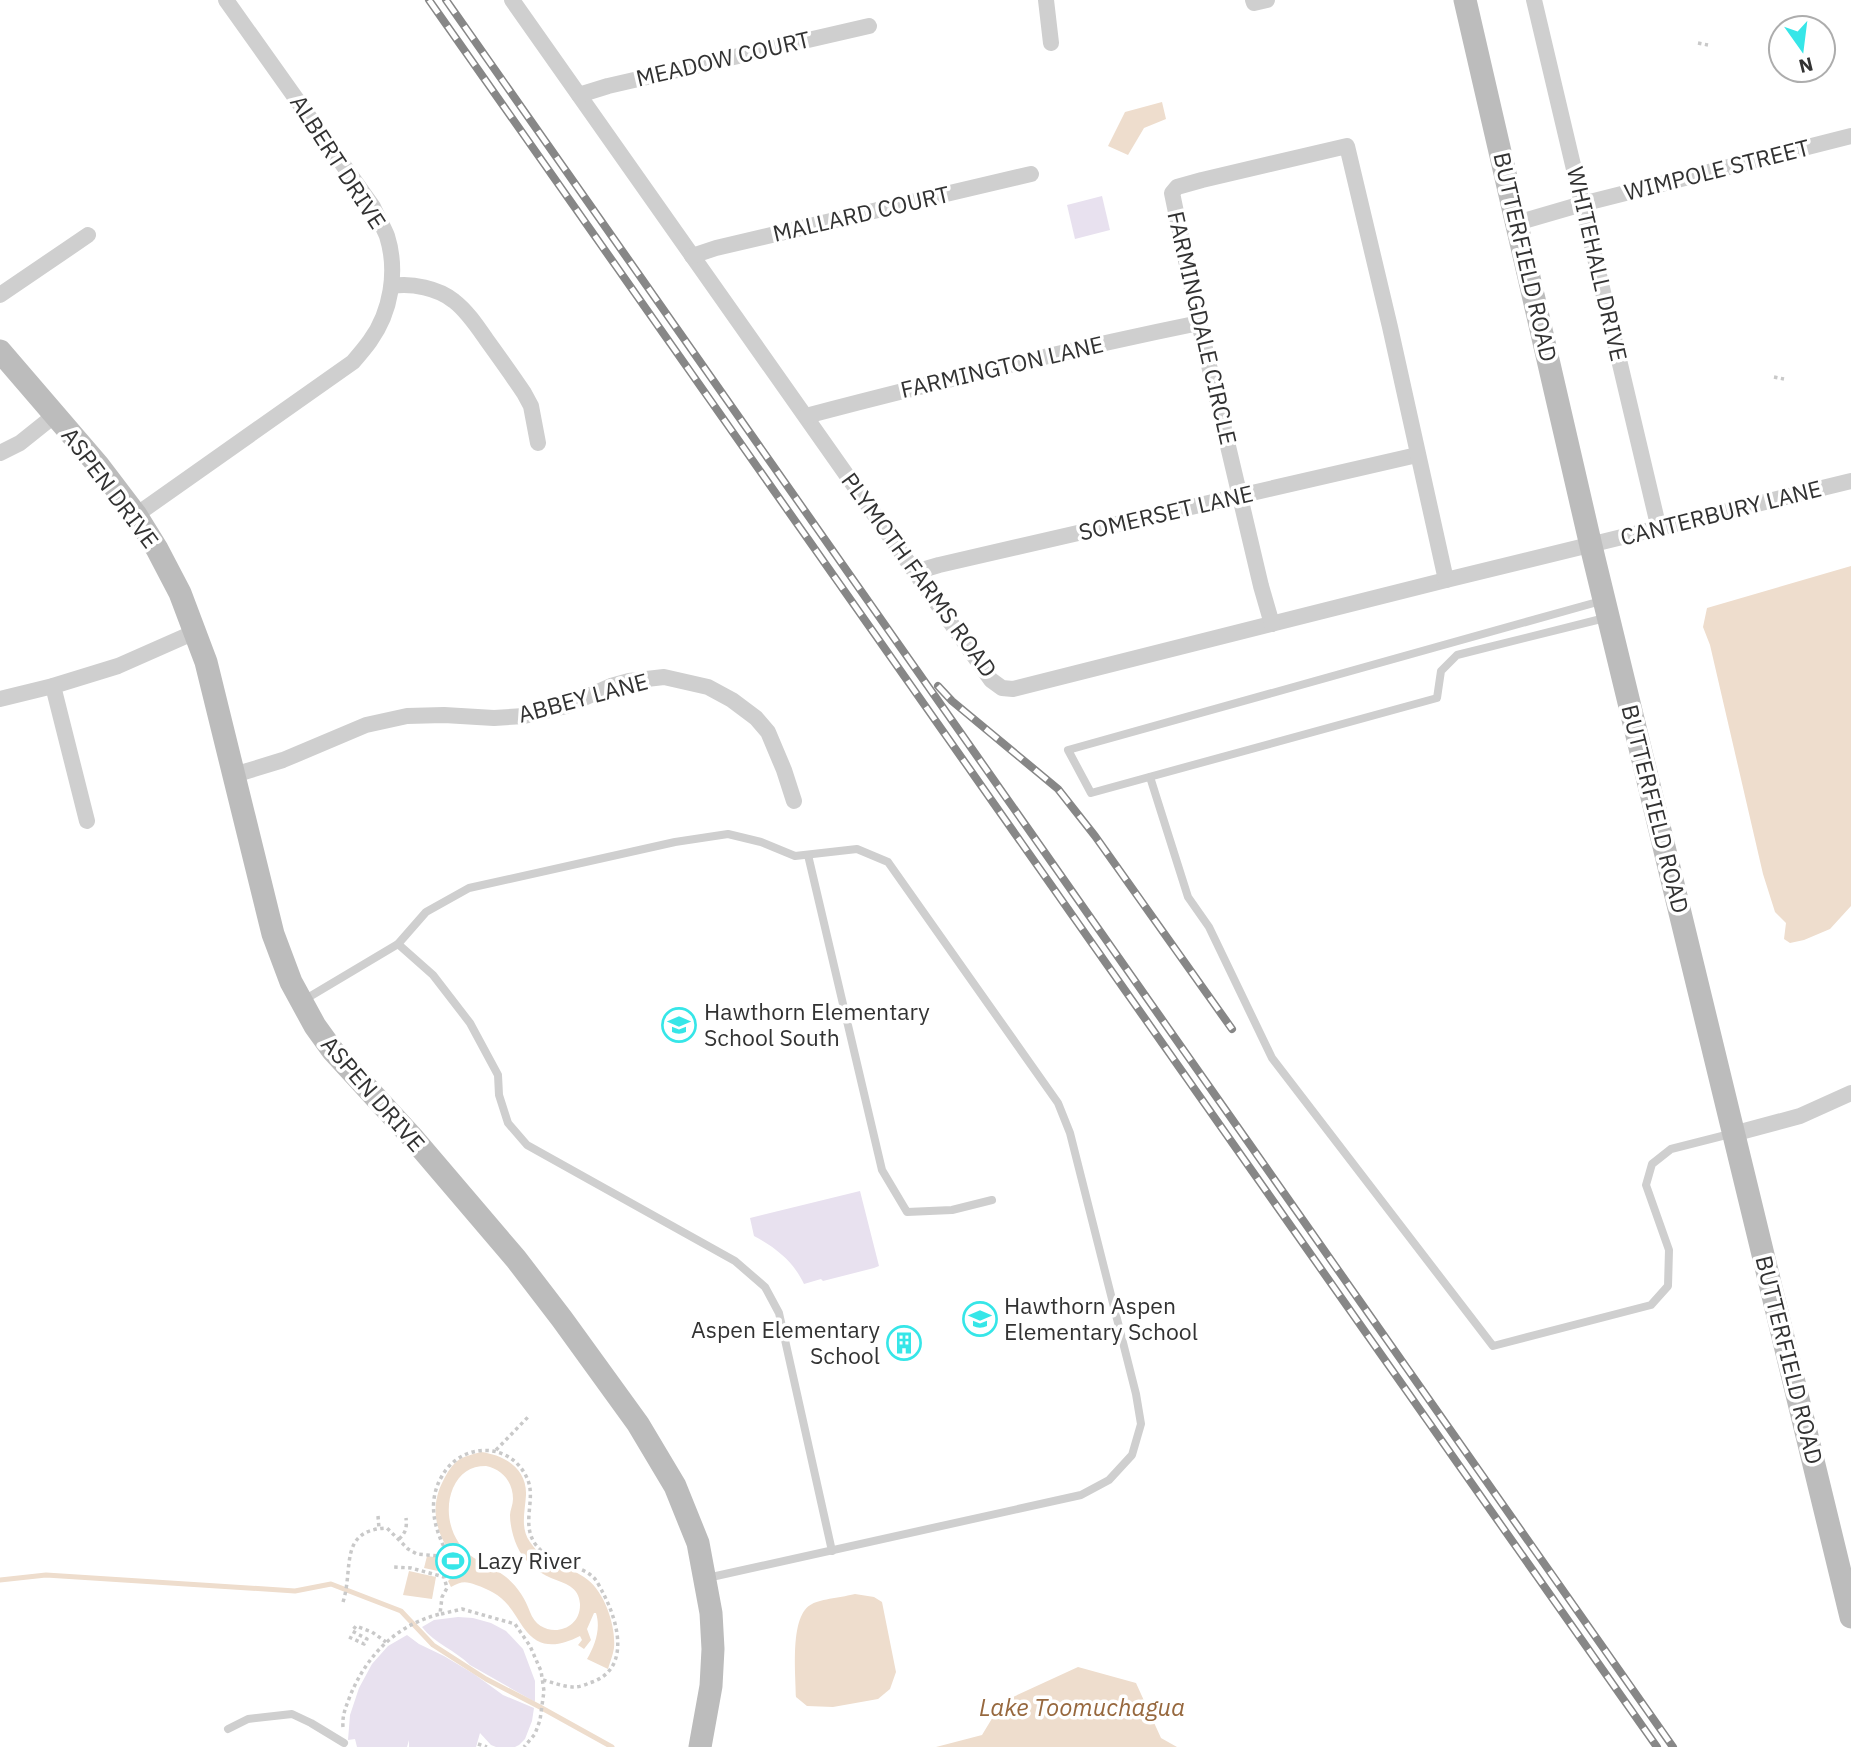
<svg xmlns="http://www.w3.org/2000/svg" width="1851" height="1747" font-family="'IBM Plex Sans',sans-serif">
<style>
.green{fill:#e8e1ef}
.water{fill:#eeddcd;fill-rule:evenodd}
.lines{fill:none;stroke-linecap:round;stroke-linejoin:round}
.stream{stroke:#eeddcd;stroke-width:5}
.path{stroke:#c9c9c9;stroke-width:3.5;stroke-dasharray:3.5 3.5;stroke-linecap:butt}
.lane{stroke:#cfcfcf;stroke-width:8}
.street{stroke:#cfcfcf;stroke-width:16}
.secondary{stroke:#bcbcbc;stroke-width:23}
.rail-casing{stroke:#878787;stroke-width:8}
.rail{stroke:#fff;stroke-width:5;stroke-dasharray:16;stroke-linecap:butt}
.labels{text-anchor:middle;stroke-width:7;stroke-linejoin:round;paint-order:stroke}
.street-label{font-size:23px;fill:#323232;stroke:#fff}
.poi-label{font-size:23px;fill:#323232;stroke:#fff;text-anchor:start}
.water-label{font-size:24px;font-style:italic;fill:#97683e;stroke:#fff}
</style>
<rect width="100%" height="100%" fill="#fff"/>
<g class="green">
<path d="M1102,196l8,34 -35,9 -8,-34z"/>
<path d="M860,1191l19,75 -5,2 -51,13 -2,-2 -17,5c-11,-23 -28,-36 -50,-48l-4,-18z"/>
<path d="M458,1617l15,1 18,5 15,8 17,18 12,32v21l-65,-37c-15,-15 -35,-21 -48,-38l12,-7z"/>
<path d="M407,1635l12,9 25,12 30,18 29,21 31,13 -2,13 -7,18 -6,6 -4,2h-19l-5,-2 -11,-12 -4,14h-67v-7l-2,7h-50l-2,-8 -7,1 2,-25 9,-27 13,-24 16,-18z"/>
</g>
<g class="water">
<path d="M1162,102l4,17 -22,9 -16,27 -20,-9 17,-34z"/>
<path d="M1851,566v340l-21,23 -26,11 -14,3 -6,-4 2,-16 -11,-11 -12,-38 -53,-229 -7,-18 4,-19z"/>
<path d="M481,1452c23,3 46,16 45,43 -1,17 -6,33 4,47 19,28 37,21 58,38 17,13 28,47 26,68 -1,7 -4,14 -6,21l-21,-10c8,-14 14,-30 9,-46h-2l-7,16 4,11 -7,9 -6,-4 4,-5 -2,-4c-22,11 -41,14 -57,-9 -5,-7 -9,-15 -15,-22 -8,-10 -20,-16 -32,-20 -10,-4 -15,-4 -25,2l-3,-6 5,-5 -1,-2 -28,-6 3,-12 27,4v-2c-18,-24 -25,-50 -11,-77 4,-8 9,-17 17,-22 5,-3 14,-5 21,-7zM486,1466c16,3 27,16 27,33 0,6 -3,11 -3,16 0,10 3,22 7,31 6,14 20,26 34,32 14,6 28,8 29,26 1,30 -40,36 -50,8 -5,-14 -13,-26 -24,-35 -10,-8 -21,-13 -32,-19 -23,-15 -31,-46 -21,-70 7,-15 17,-22 33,-22z"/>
<path d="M409,1571l27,6 -4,22 -29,-4z"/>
<path d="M855,1594l19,3 8,5 14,70 -6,17 -12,10 -45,8 -26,-1 -11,-9c0,-23 -7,-82 16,-93 9,-5 32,-7 43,-10z"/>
<path d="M1078,1667l58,16 25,55 16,9h-241l46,-12 20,-33z"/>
</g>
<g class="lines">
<path class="stream" d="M0,1580l46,-5 249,16 36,-7 70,27 32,34 53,34 54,28 72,40"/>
<g class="path">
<path d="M1698,43l10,2"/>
<path d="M1774,377l10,2"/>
<path d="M496,1450l33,-34"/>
<path d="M378,1516l1,12"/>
<path d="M399,1539c7,-7 8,-11 7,-21"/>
<path d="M343,1602c11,-34 -5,-72 44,-74l21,21 9,5 32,3c-14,-26 -23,-54 -7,-81 19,-34 68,-35 85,2 10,21 -7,46 9,67 17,22 45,18 59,34 3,4 6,10 8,14 16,30 28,78 -14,90 -4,2 -10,4 -15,4 -10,0 -22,-5 -31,-7"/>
<path d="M441,1614l21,-5 53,15 15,22 11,25 3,20 -4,29 -5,14 -11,13"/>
<path d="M349,1637l15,7 3,-5 -15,-8 4,-5 16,6 14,10"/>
<path d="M343,1727c-1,-12 3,-20 7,-31 17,-41 46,-71 90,-82l2,-17 5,-9 -3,-11 -33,-9 -17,-1"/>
<path d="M478,1744l9,3"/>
</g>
<g class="lane">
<path d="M1601,601l-533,149 23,43 346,-95 4,-27 16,-16 148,-37"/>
<path d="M1150,777l38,120 21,30 63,131 221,288 158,-41 17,-19 1,-36 -23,-65 6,-21 19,-15 59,-15"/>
<path d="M808,855l74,315 25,42 45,-2 40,-10"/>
<path d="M398,944l35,31 37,48 28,52 1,20 9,28 19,22 208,116 30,26 14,26 53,238"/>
<path d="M304,1000l94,-56 28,-32 43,-24 206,-46 53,-8 33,8 34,14 62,-7 31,13 170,241 12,30 66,261 5,30 -9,31 -23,25 -28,15 -374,83"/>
<path d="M228,1729l20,-10 44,-5 19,9 33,20"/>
</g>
<g class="street">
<path d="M512,0l479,680 11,8 11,1 433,-109 405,-99"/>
<path d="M1046,0l5,43"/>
<path d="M1253,0l1,3 13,-3"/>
<path d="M1534,0l125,529"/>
<path d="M579,95l29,-9 261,-60"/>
<path d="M1517,223l65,-19 269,-68"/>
<path d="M692,256l24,-8 315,-74"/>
<path d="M392,286c20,-3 46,2 62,15 13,10 23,25 32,38 13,18 26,36 38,54l7,13 7,37"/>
<path d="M0,295l88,-60"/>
<path d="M806,416c130,-34 261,-66 393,-93"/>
<path d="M0,453l20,-10 35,-28"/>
<path d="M136,515l217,-153c6,-7 12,-14 17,-21 21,-29 28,-70 17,-105 -4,-10 -10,-20 -14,-29l-147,-207"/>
<path d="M915,572l24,-7 478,-110"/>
<path d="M1272,624l-11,-38 -62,-263 -27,-130 5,-6 25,-7 145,-34 43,181 56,253"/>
<path d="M53,686l34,135"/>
<path d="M0,699l53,-13 65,-20 77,-34"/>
<path d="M234,775l49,-15 83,-35 41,-9 37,-1 50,3 30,-2 42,-10 45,-20 18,-5 35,-4 44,10 24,13 24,18 12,14 16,38 10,31"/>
<path d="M1733,1134l67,-18 51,-23"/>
</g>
<g class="secondary">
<path d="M1465,0l126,546 260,1071"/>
<path d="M0,351l98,114 38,50 21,34 23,44 26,69 67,272 18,48 24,44 18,25 79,86 104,122 46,60 76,105 37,62 23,57 13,70 2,36 -2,37 -11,61"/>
</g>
<g class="rail-casing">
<g id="rail">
<path d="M429,0l1228,1747"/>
<path d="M446,0l1227,1747"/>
<path d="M938,686l14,15 106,88 37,47 137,193"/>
</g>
</g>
<use href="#rail" class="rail"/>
</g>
<defs>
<g id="school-ring" transform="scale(1.75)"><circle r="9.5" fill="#fff" stroke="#36e6e8" stroke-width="1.5"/><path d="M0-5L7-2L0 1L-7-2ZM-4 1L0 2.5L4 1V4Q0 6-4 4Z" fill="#36e6e8"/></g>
<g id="building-ring" transform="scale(1.75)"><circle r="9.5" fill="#fff" stroke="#36e6e8" stroke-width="1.5"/><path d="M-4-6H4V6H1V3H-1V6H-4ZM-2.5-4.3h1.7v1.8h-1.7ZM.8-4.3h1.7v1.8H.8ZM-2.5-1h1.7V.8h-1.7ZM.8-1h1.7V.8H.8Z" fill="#36e6e8"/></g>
<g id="stadium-ring" transform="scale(1.75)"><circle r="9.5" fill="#fff" stroke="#36e6e8" stroke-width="1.5"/><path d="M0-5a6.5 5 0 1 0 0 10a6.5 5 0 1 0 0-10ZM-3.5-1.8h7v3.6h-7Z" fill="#36e6e8"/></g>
</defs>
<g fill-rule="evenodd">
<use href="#school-ring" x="679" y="1025"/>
<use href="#school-ring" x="980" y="1319"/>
<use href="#building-ring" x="904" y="1343"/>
<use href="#stadium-ring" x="453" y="1561"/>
</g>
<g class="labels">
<g class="street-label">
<text transform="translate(723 59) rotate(-13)" y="8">MEADOW COURT</text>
<text transform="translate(338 162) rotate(57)" y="8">ALBERT DRIVE</text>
<text transform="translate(1717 170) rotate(-14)" y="8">WIMPOLE STREET</text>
<text transform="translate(861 214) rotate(-13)" y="8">MALLARD COURT</text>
<text transform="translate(1525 257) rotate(77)" y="8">BUTTERFIELD ROAD</text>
<text transform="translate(1597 264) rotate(77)" y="8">WHITEHALL DRIVE</text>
<text transform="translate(1202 328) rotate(77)" y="8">FARMINGDALE CIRCLE</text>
<text transform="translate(1002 367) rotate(-13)" y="8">FARMINGTON LANE</text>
<text transform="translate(110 488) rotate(53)" y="8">ASPEN DRIVE</text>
<text transform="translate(1166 513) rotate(-13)" y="8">SOMERSET LANE</text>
<text transform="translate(1721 513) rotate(-14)" y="8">CANTERBURY LANE</text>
<text transform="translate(919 575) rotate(54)" y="8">PLYMOTH FARMS ROAD</text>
<text transform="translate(583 698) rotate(-15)" y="8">ABBEY LANE</text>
<text transform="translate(1655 809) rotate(76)" y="8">BUTTERFIELD ROAD</text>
<text transform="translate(373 1094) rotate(49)" y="8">ASPEN DRIVE</text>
<text transform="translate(1789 1360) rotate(76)" y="8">BUTTERFIELD ROAD</text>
</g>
<g class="poi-label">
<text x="704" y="1020">Hawthorn Elementary<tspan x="704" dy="26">School South</tspan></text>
<text x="1004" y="1314">Hawthorn Aspen<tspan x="1004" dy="26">Elementary School</tspan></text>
<text x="880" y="1338" text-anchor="end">Aspen Elementary<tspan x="880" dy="26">School</tspan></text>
<text x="477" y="1569">Lazy River</text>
</g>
<g class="water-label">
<text x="1082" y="1716">Lake Toomuchagua</text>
</g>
</g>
<g transform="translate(1802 49) rotate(166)"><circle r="33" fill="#ffffff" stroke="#adadad" stroke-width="2"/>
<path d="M0-5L12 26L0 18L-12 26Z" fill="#36e6e8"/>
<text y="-10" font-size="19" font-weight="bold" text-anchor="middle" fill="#323232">N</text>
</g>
</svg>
